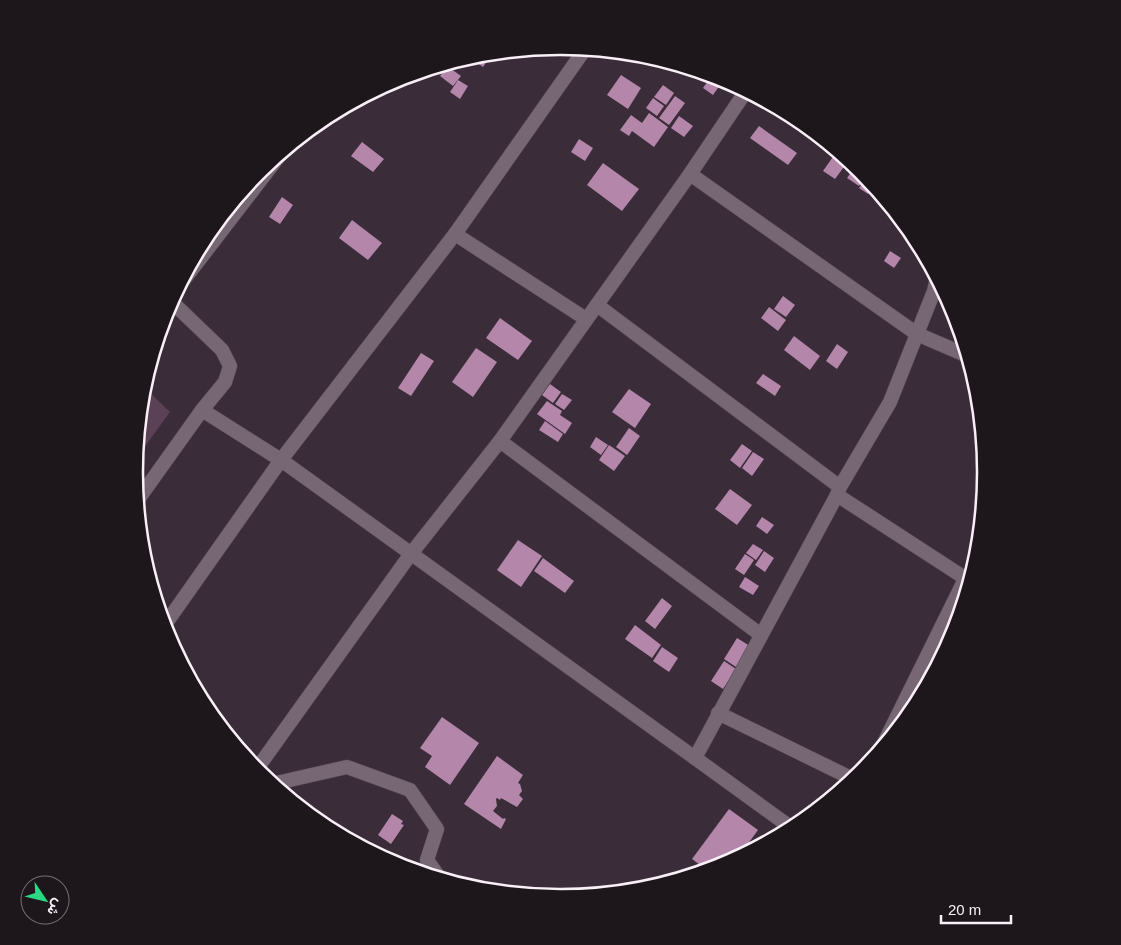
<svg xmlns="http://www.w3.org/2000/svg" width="1121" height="945" font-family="Arial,Vazirmatn,sans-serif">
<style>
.green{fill:#5a4156}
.building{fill:#b386aa}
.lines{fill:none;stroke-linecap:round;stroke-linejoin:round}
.minor-casing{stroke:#554953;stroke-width:15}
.minor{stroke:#776673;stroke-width:14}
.rim{fill:none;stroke:#f9f0f7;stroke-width:2.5}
</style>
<rect width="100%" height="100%" fill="#3a2c38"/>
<path class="green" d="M143,386l27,26 -35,48 7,-71z"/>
<g class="building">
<path d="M483,54l6,4 -6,9 -10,-7 4,-5z"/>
<path d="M447,66l14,10 -8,10 -13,-10z"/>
<path d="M621,75l20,13 -13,21 -21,-14z"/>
<path d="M710,78l10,7 -7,10 -10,-7z"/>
<path d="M458,80l10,6 -8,13 -10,-7z"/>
<path d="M663,85l11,8 -8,12 -12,-8z"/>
<path d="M675,96l10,7 -16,22 -10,-7z"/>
<path d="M653,98l11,8 -7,10 -11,-8z"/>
<path d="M649,113l19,14 -14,20 -22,-16 -3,5 -9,-6 11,-15 11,8z"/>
<path d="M679,116l14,10 -9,11 -13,-9z"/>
<path d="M759,126l38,27 -9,12 -38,-27z"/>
<path d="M579,139l14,9 -8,13 -14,-9z"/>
<path d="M362,142l22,17 -11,13 -22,-16z"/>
<path d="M837,151l12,9 -14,19 -12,-8z"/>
<path d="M603,163l36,26 -17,22 -35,-26z"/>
<path d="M855,167l11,9 -7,10 -12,-8z"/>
<path d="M867,177l7,9 -6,8 -9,-6z"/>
<path d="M282,197l11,8 -13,19 -11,-7z"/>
<path d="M352,220l30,23 -14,17 -29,-22z"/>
<path d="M890,251l11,7 -7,10 -10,-7z"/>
<path d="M783,296l12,9 -9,12 -12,-8z"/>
<path d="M769,307l17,13 -8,11 -17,-13z"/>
<path d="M500,318l32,23 -14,19 -32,-22z"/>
<path d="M794,336l26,20 -10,14 -26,-20z"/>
<path d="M837,344l11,8 -11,17 -11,-8z"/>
<path d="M476,348l21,14 -24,35 -21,-15z"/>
<path d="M421,353l13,8 -23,35 -13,-8z"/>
<path d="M763,374l18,12 -6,10 -19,-13z"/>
<path d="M550,384l11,8 -8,11 -11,-8z"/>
<path d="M629,389l22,15 -16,24 -23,-16z"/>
<path d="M562,394l10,6 -8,10 -9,-6z"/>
<path d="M547,401l15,10 -2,4 12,8 -7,11 -28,-20z"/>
<path d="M545,421l18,13 -5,8 -19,-12z"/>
<path d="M629,428l11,8 -13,19 -11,-8z"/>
<path d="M596,437l12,8 -7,10 -11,-8z"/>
<path d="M742,444l10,7 -12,17 -10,-8z"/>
<path d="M609,445l16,11 -11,15 -15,-11z"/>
<path d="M753,452l11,7 -12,17 -10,-8z"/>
<path d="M730,489l22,16 -15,20 -22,-16z"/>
<path d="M762,517l12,8 -7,9 -11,-8z"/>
<path d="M518,540l24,16 -21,31 -24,-17z"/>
<path d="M753,544l10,6 -7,10 -10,-7z"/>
<path d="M764,551l10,7 -9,14 -10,-7z"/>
<path d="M745,554l9,6 -10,15 -9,-6z"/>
<path d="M543,558l31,23 -9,12 -31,-22z"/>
<path d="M745,577l14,9 -6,9 -14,-8z"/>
<path d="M662,598l10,8 -17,23 -10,-8z"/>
<path d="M635,625l26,20 -9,13 -27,-19z"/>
<path d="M737,638l13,8 -14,21 -12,-8z"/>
<path d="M662,647l16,11 -9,14 -16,-11z"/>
<path d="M724,661l12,8 -13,20 -12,-8z"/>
<path d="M442,717l37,26 -29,42 -25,-18 7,-11 -12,-8z"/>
<path d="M497,756l26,19 -5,8 2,1 2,7 -3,4 4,4 -6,8 -16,-9 -1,2 -3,-2 -1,1 1,7 -4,5 10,8 1,-1 2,1 -5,10 -37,-25z"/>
<path d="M729,809l29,21 -21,29 -14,7 -15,5 -16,-12z"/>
<path d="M392,814l11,7 -2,3 3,1 -13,19 -13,-9z"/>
</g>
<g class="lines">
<g class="minor-casing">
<g id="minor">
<path d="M690,174l227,160 51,22"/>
<path d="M455,234l131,85"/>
<path d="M179,286l104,-135"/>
<path d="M597,305l243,182"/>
<path d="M202,410l79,50 414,298"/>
<path d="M500,441l261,194"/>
<path d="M837,495l134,87"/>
<path d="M137,501l65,-91 23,-28 5,-16 -8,-16 -51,-49"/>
<path d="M164,626l117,-166 174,-226 130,-185"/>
<path d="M718,713l137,67"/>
<path d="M880,751l85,-172"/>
<path d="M256,770l154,-215 90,-114 190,-267 56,-83"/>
<path d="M272,784l75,-17 63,23 27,39 -10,31 14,20"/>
<path d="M793,829l-98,-71 142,-263 3,-8 50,-85 44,-111 3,-13"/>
</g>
</g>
<use href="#minor" class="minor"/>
</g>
<path d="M0 0H1121V945H0ZM143 472a417 417 0 1 1 834 0a417 417 0 1 1-834 0Z" fill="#1d171c" fill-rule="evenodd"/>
<path class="rim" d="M143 472a417 417 0 1 1 834 0a417 417 0 1 1-834 0Z"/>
<g transform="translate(45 900) rotate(125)"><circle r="24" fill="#1d171c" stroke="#756e74"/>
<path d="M0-4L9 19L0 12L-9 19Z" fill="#28d885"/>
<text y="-8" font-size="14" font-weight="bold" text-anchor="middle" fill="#f9f0f7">ش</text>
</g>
<path d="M941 915v8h70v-8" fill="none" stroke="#f9f0f7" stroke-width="2.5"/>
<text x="948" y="915" font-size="15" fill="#f9f0f7" stroke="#1d171c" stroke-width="4" paint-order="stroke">20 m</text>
</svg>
